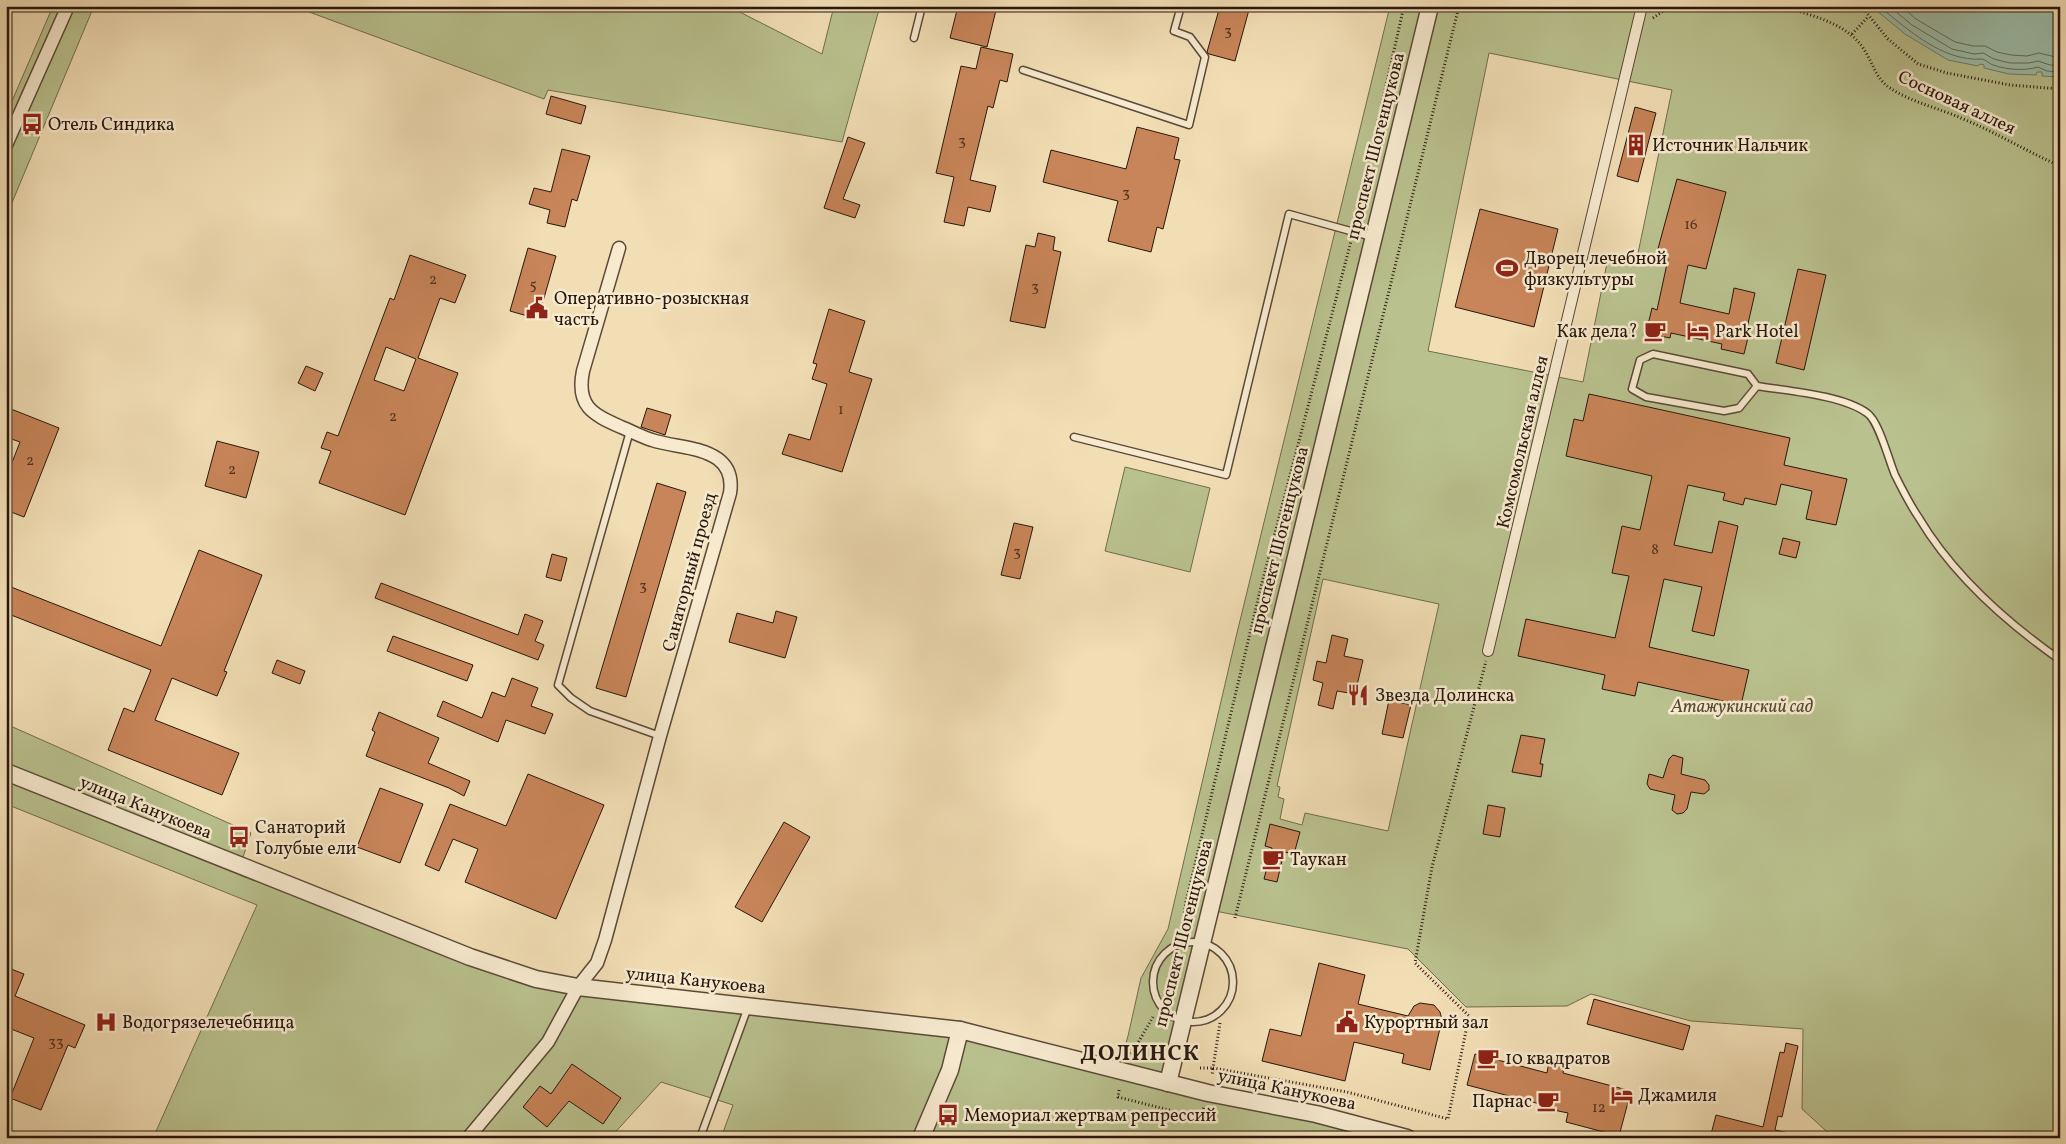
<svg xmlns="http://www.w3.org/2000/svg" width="2066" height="1144" font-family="Vollkorn,serif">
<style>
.green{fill:#b9c18e;stroke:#706c4e;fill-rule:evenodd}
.water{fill:#9cbda9;stroke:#6e7b6b}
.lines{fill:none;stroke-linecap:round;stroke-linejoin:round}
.shore{stroke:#626a5b;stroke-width:1}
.building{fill:#c88559;stroke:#28170d;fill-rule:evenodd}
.service-casing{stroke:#5a4937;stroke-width:9}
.pedestrian-casing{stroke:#5a4937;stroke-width:12}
.minor-casing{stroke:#5a4937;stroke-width:15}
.tertiary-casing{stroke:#5a4937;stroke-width:19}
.path{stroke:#28170d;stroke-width:3;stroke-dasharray:1 2.5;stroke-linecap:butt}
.service{stroke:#f7eacf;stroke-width:6}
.pedestrian{stroke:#f7eacf;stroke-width:10}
.minor{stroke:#f7eacf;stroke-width:12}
.tertiary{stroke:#f7eacf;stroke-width:16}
.labels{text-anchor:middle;stroke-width:5;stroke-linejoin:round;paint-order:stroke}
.number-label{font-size:15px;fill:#503220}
.street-label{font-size:18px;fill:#28170d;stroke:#f7eacf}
.poi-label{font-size:18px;fill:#28170d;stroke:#f7eacf;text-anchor:start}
.park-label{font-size:18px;font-style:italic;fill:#544a34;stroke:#f7eacf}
.district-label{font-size:22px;font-weight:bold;letter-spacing:1px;fill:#28170d;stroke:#f7eacf}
</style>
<rect width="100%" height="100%" fill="#f2deb5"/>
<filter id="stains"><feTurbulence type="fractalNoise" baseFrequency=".004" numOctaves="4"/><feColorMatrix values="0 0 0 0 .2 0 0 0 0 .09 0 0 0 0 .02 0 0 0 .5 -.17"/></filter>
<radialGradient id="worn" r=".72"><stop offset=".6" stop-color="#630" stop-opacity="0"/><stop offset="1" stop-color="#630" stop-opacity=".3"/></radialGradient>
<g class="green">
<path d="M53,6h41l-88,211v-102z"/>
<path d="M293,6h435l94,48 12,-48h46l-38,136 -294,-52 -4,9z"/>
<path d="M1390,6h670v1132h-226l-32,-29 1,-80 -112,-8 -100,-27 -24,12 -101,1 -58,-58 -198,-39 -42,173 239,55h-686l12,-33 -72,-23 -51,56h-457l104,-233 -251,-101v-80l245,109 -11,33 262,103 398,53 218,48 10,-34 13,-58 27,-49 68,-292zM1489,53l183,37 -36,173 -28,-5 -25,124 -155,-31zM1323,579l116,25 -51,227 -83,-18 -3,12 -22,-6 4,-20 -6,-2 2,-10 -3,-1z"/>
<path d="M1125,467l85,21 -20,84 -85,-21z"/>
</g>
<path class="water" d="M1871,6h189v71l-18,-1v-4h-5l-1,3 -27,-1 -25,-6v-3l-4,-1 -2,2 -30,-6 -43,-26z"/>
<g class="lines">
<g class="shore">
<path d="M1879,6c28,23 64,56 103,53 4,1 6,4 11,6 15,5 31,6 45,2l9,4 13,1"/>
<path d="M1889,6l23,19 40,24 22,5 9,-1 11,6 16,4h19l9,-2 12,4h10"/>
<path d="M1901,6l15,13 39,23 18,4h12l12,6 14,3 16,1 12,-3 21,5"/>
</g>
</g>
<g class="building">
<path d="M958,6h39l-10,41 -37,-9z"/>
<path d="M1220,6h30l-15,55 -26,-7 -2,-2z"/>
<path d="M981,47l32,7 -6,28 -7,-2 -7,28 -5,-2 -18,74 26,6 -6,26 -22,-5 -4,19 -20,-4 10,-45 -18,-4 25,-107 15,3z"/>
<path d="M551,96l35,10 -5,18 -35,-10z"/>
<path d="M1635,107l21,6 -18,69 -21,-6z"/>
<path d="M1137,127l42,11 -5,21 6,1 -17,69 -6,-2 -6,25 -43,-11 10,-40 -75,-19 8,-32 75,19z"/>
<path d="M848,137l17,6 -22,56 17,6 -5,13 -31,-10z"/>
<path d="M562,149l28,7 -13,45 -5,-2 -7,28 -18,-4 3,-13 -21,-6 5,-16 17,4z"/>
<path d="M1677,179l49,13 -20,77 -18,-4 -8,38 49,11 5,-26 21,5 -8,35 3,1 -6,25 -23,-5 1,-5 -51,-11 -1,5 -24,-5 6,-25 5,2 11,-51 -12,-3z"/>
<path d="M1480,209l78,20 -24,98 -79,-20z"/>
<path d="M1038,233l17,4 -2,13 8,2 -16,76 -35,-7 16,-76 9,2z"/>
<path d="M528,248l28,8 -18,63 -28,-8z"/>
<path d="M410,255l56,20 -11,28 -15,-5 -22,60 40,15 -53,142 -86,-32 12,-32 -10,-3 6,-16 11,4 52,-138 4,2zM386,347l30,12 -12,32 -30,-11z"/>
<path d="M1798,269l28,6 -22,95 -28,-7z"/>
<path d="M829,309l36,12 -16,51 23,7 -30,93 -60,-18 7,-20 21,6 17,-56 -15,-5 5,-15 -4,-1z"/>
<path d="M306,366l17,7 -8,18 -17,-8z"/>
<path d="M1589,394l201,44 -6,27 63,14 -11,46 -30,-6 6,-28 -31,-7 -5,21 -31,-7 -2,7 -20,-5 2,-7 -37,-8 -14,60 38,8 7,-32 19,5 -24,110 -22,-5 10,-44 -38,-8 -15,68 100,23 -8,35 -103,-23 -3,14 -33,-7 3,-14 -87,-19 8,-37 89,19 14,-62 -17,-3 10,-47 18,4 12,-54 -86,-20 8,-37 9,2z"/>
<path d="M6,407l53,21 -35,89 -18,-7v-32l14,-36 -14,-5z"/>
<path d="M647,408l24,7 -6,20 -24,-8z"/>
<path d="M217,441l42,11 -13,46 -41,-12z"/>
<path d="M657,483l29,9 -60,205 -30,-9z"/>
<path d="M1014,523l19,4 -13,52 -19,-4z"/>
<path d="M1783,538l17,4 -4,16 -17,-4z"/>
<path d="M199,550l63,25 -38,96 3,1 -10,24 -45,-18 -17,42 84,33 -17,42 -114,-45 16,-42 10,4 17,-42 -145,-57v-28l155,61z"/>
<path d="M552,554l15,4 -6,23 -15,-4z"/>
<path d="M381,583l137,52 7,-21 18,7 -8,20 9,4 -6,15 -163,-62z"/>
<path d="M776,611l21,6 -12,41 -56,-16 8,-29 36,10z"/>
<path d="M1332,635l16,4 -4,17 19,4 -8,34 -18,-3 -4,18 -15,-4 5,-22 -10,-3 4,-19 9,2z"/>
<path d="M393,636l80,29 -6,16 -80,-30z"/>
<path d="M277,660l28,11 -5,13 -28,-11z"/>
<path d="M512,678l26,10 -7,18 22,8 -8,20 -39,-14 -8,22 -61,-26 6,-15 39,17 10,-26 13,5z"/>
<path d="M1389,700l22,5 -8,33 -21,-4z"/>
<path d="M379,712l60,26 -11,25 42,18 -6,15 -15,-8 -83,-32 9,-24 -3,-2z"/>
<path d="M1521,735l24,4 -5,25h3l-2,13 -29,-5z"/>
<path d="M1673,755l10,3 -2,16 24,6 4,5v5l-5,4 -13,-2 -4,17 -4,4 -6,1 -5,-4 3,-15 -25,-6 -3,-5 2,-10 14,4 6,-19z"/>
<path d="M528,774l76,31 -48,114 -91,-37 13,-33 -25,-10 -14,32 -14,-6 25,-61 56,22z"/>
<path d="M380,788l43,16 -23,59 -43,-16z"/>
<path d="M1488,805l17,3 -5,29 -17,-3z"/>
<path d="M784,822l26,15 -48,85 -27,-15z"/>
<path d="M1270,824l30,8 -6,22 -10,-2 -7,30 -13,-3 8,-31 -7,-2z"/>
<path d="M1319,963l46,12 -7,29 50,12 6,-10 6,-3 14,2 6,7 2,8 -12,50 -28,-7 2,-9 -50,-12 -9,39 -83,-20 8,-32 31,7z"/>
<path d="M6,967l18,7 -9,22 70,29 -10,23 -7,-3 -27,65 -31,-12 24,-60 -28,-11z"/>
<path d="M1594,999l96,27 -7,24 -96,-26z"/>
<path d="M1786,1043l12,3 -16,71 -4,-1 -3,14 14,3 -1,5h-78l6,-23 47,12 17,-75 4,1z"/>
<path d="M1475,1054l72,19 3,-17 16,3 -3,14 68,18 -12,45 -53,-14 2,-9 -29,-6 1,-3 -73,-19z"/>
<path d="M572,1064l49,34 -18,26 -34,-23 -22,26 -24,-20 17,-21 11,8z"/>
</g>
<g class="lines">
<g class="service-casing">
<g id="service">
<path d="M914,38l8,-32"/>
<path d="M1023,70l166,55 16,-68 -15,-20 -16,-6 7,-25"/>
<path d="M1757,386l-18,22 -15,3 -78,-14 -14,-8 8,-29 13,-6 95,20 9,12c31,5 85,9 110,27 12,8 22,48 28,62 7,14 15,30 24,43 34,57 87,104 141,142"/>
<path d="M630,431l-72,254 13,13 19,13 70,25"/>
<path d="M1074,437l152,38 63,-261 83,23"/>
<circle cx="1193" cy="982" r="40"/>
<path d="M700,1138l48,-131"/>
</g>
</g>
<g class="pedestrian-casing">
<path id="pedestrian" d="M1488,651l154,-645"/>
</g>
<g class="minor-casing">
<g id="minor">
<path d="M6,145l62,-139"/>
<path d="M468,1138l80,-96 30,-55 19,-24 8,-23 55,-204 70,-243c2,-13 0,-25 -12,-34 -18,-13 -45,-12 -66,-19 -10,-3 -21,-9 -31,-13 -29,-13 -45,-21 -38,-56l36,-123"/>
</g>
</g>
<g class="tertiary-casing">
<g id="tertiary">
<path d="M6,772l464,185 66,22 42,8 382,43 248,63 108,21 91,24"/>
<path d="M1168,1083l262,-1077"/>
<path d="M921,1138l29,-68 10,-40"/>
</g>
</g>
<g class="path">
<path d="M1780,6c30,9 69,17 85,45 8,13 12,29 25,37 21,14 48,20 71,30 34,14 65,33 99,48"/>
<path d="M1861,6l27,33 30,25 29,9 63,12 50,4"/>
<path d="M1653,18l18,-12"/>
<path d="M1852,34l16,-17"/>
<path d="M1355,223l49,-217"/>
<path d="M1235,918l224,-912"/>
<path d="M1181,937l5,-35 75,-315 90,-346"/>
<path d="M1220,1023l-7,45 134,24 101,27 21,-103 -54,-53 17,-96 54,-206"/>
<path d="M1135,1048l18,-31"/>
<path d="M1131,1054l4,-6 11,5"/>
<path d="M1200,1068h13l-1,7"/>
<path d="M1119,1090l-1,7 82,21 4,-11"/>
</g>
<use href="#service" class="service"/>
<use href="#pedestrian" class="pedestrian"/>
<use href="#minor" class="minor"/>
<use href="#tertiary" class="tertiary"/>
</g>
<defs>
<g id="bus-bare" transform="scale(1.725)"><path d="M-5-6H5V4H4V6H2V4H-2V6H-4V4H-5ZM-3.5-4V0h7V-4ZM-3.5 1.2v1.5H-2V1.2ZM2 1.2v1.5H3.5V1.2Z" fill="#8f2418" stroke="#f7eacf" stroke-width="2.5" paint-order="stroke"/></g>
<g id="building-bare" transform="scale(1.725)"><path d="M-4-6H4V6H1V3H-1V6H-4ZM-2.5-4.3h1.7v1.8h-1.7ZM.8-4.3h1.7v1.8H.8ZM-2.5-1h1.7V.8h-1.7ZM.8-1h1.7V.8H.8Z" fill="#8f2418" stroke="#f7eacf" stroke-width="2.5" paint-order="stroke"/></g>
<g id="stadium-bare" transform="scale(1.725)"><path d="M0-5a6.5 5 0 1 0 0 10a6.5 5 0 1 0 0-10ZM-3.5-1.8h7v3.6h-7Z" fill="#8f2418" stroke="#f7eacf" stroke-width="2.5" paint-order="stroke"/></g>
<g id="civic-bare" transform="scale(1.725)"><path d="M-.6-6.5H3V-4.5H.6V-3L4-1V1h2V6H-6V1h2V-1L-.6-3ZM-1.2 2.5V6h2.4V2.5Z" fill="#8f2418" stroke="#f7eacf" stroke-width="2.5" paint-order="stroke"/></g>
<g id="cafe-bare" transform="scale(1.725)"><path d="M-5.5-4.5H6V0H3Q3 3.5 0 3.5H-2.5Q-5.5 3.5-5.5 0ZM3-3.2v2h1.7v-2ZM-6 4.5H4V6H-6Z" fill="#8f2418" stroke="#f7eacf" stroke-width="2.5" paint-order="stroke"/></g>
<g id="hotel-bare" transform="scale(1.725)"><path d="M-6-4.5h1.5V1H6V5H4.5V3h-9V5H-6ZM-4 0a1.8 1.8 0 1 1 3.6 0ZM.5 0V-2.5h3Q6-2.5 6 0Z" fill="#8f2418" stroke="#f7eacf" stroke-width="2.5" paint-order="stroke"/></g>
<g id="restaurant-bare" transform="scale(1.725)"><path d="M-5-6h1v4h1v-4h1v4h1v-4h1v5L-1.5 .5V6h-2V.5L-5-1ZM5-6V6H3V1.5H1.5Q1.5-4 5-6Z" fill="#8f2418" stroke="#f7eacf" stroke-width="2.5" paint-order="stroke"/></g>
<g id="hospital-bare" transform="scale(1.725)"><path d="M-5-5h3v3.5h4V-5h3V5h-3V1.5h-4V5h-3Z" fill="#8f2418" stroke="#f7eacf" stroke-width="2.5" paint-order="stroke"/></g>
</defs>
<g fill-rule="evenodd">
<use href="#bus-bare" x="32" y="124"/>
<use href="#building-bare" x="1636" y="145"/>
<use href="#stadium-bare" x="1507" y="268"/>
<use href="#civic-bare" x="537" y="308"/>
<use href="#cafe-bare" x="1655" y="331"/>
<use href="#hotel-bare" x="1698" y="331"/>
<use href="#restaurant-bare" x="1358" y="695"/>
<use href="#bus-bare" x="239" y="837"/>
<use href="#cafe-bare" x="1273" y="859"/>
<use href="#hospital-bare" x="106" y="1022"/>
<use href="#civic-bare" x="1347" y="1022"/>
<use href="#cafe-bare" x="1488" y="1058"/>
<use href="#hotel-bare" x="1622" y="1095"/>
<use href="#cafe-bare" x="1548" y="1101"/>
<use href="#bus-bare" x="948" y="1115"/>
</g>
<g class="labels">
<g class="number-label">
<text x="1228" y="35">3</text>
<text x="962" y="145">3</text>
<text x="1126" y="197">3</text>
<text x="1691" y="229">16</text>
<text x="433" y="284">2</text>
<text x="533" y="289">5</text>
<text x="1035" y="291">3</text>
<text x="841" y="414">1</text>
<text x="393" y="421">2</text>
<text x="30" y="465">2</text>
<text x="232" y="474">2</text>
<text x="1655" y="554">8</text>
<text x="1017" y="556">3</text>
<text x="643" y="590">3</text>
<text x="56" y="1046">33</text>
<text x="1599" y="1112">12</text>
</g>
<g class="street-label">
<text transform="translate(1957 102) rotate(25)" y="6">Сосновая аллея</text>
<text transform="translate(1375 146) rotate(-76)" y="6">проспект Шогенцукова</text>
<text transform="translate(1522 442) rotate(-77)" y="6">Комсомольская аллея</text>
<text transform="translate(1279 540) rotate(-76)" y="6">проспект Шогенцукова</text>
<text transform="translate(689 572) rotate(-75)" y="6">Санаторный проезд</text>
<text transform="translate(146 807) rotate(22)" y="6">улица Канукоева</text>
<text transform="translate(1183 933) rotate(-76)" y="6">проспект Шогенцукова</text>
<text transform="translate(696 980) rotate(6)" y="6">улица Канукоева</text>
<text transform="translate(1287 1089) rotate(12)" y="6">улица Канукоева</text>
</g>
<g class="poi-label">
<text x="48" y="130">Отель Синдика</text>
<text x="1652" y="151">Источник Нальчик</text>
<text x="1524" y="264">Дворец лечебной<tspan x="1524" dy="21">физкультуры</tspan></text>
<text x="554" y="304">Оперативно-розыскная<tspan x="554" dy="21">часть</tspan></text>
<text x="1638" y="337" text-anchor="end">Как дела?</text>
<text x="1715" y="337">Park Hotel</text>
<text x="1375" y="701">Звезда Долинска</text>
<text x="255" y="833">Санаторий<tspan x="255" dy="21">Голубые ели</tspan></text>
<text x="1290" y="865">Таукан</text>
<text x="122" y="1028">Водогрязелечебница</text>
<text x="1364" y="1028">Курортный зал</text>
<text x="1505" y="1064">10 квадратов</text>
<text x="1638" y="1101">Джамиля</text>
<text x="1532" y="1107" text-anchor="end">Парнас</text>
<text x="964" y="1121">Мемориал жертвам репрессий</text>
</g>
<g class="park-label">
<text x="1742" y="712">Атажукинский сад</text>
</g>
<g class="district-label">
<text x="1140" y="1060">ДОЛИНСК</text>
</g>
</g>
<rect width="2066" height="1144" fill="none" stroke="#f2deb5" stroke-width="25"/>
<rect x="8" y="8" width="2051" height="1129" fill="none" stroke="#28170d" stroke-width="2.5"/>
<rect x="12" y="12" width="2041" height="1119" fill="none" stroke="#28170d"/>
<rect width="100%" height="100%" filter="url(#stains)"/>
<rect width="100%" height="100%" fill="url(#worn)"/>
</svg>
